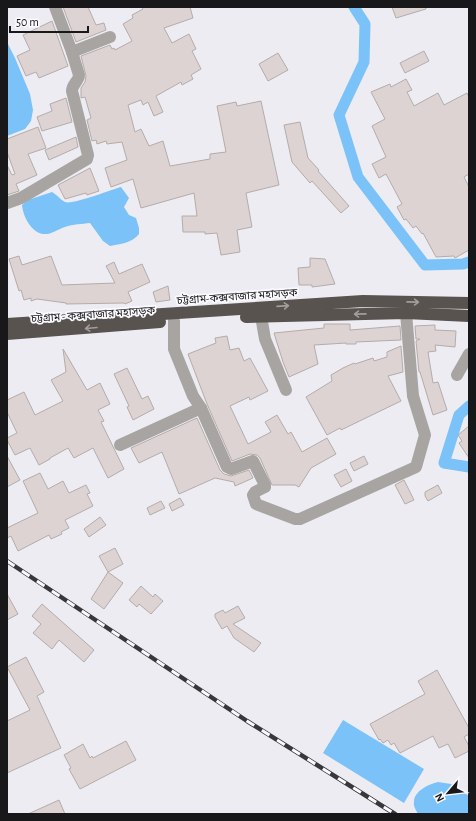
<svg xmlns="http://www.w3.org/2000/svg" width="476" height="821" font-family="'Alegreya Sans','Noto Sans Bengali',sans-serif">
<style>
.water{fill:#7ac2f7}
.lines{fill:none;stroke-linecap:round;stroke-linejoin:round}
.canal{stroke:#7ac2f7;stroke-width:11}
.building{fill:#dcd3d2;stroke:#b4acaa}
.minor{stroke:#a7a4a2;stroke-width:12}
.highway{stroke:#58534f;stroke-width:12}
.rail-casing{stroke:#38373a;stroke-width:4.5}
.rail{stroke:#fbfafe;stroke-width:3;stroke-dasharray:9;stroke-linecap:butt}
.oneway{stroke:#a19e9e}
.labels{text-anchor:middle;stroke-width:3.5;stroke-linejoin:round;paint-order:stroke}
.street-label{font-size:11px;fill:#18181a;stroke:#fbfafe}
</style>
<rect width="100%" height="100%" fill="#edecf3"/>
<g class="water">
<path d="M7,42l8,16 15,36 3,16 -2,11 -6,8 -18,7z"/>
<path d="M121,187l8,11 -5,9 5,8 7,3 3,10v6c-7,9 -19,10 -29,12l-7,-5 -13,-18c-8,1 -17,1 -25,4 -7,2 -14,8 -21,7 -13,-1 -21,-18 -22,-29l6,-5 24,-8c4,2 9,8 13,10 8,3 45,-12 56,-15z"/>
<path d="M343,720l81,49 -20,34 -81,-50z"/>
<path d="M438,782l13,2 18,12v18h-51c-2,-4 -5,-8 -4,-12 0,-11 15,-18 24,-20z"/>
</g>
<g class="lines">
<g class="canal">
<path d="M354,7l11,17 -1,38 -25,53 19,62 67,88 38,-1 6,-2"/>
<path d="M469,406l-10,9 -15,48 25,4"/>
</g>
</g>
<g class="building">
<path d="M63,7h25l8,18 8,-2 2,7 -30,12z"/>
<path d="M142,7h48l3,11 -29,10 8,15 17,-9 7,15 -4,2 9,18 -10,6 2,4 -11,6 -1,-3 -25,14 7,16 -9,4 -6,-14 -5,3 -2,-5 -13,5 7,27 6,-3 8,17 14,-5 7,25 40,-7v-5l16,-2 -9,-46 19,-4 1,4 24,-5 18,84 -33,8 6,34 -15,3 3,22 -19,3 -4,-22 -12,1v-2h-22l-1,-16h15l-3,-23 -53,15 -8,-29 -22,8 -6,-19 22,-8 -5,-18 -15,2 -1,-3 -9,3 -1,-4 -4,1 -5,-21 4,-2 -6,-21 -4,1v-10l4,-6 1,-6 -5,-20 29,-11 2,4 2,-1 1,2 17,-9 -9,-17 10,-6 -1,-3 11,-6z"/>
<path d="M392,7h34v2l-30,9z"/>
<path d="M52,21l16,45 -29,12 -3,-6 -10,4 -9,-20 13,-6 -7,-15z"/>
<path d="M424,51l5,10 -24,12 -5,-10z"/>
<path d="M278,53l10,17 -20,11 -9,-17z"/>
<path d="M406,79l6,11 -5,2 7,14 24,-13 6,12 23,-12 2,4v77l-5,3 5,10v63l-14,8 -1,-2 -18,1 -13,-24 -1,1 -6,-8 -3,2 -7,-9 -2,1 -7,-13 5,-3 -16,-30 -7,4 -7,-14 14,-7 -14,-31 13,-7 -14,-27 19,-8 1,3z"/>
<path d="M66,98l6,24 -30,9 -5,-14 15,-6 -2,-7z"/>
<path d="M300,122l8,36 11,12 -1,1 31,35 -8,7 -29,-32 -2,2 -18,-21 -8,-37z"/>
<path d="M38,127l8,21 -18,6 9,21 -21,9 3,7 -12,4v-30l5,10 3,-1 -8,-22v-13z"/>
<path d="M76,137l2,10 -29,13 -4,-10z"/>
<path d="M90,168l9,23 -12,4 -1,-2 -21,6 -7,-14z"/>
<path d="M19,256l3,9 29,-9 11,29 53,-2 -9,-17 8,-4 5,12 23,-10 8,18 -22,10 4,9 -7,3 -1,-1 -58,1v-1l-29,-4 -6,2v-3l-7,2 -3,-10 -2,1 -10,-32z"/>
<path d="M310,258l15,1 10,25 -23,3v-2h-13l-1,-17 12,-1z"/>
<path d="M168,286l2,14 -14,2 -3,-10z"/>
<path d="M324,324h26v6l50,-4 1,14 -45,2v2h-10v-1l-32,2 4,19 -29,13 -6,-15 -9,-29 50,-5z"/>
<path d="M435,325v5l21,1 -1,16 -20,-2 1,6 -8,1 5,31 5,-1 9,28 -14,5 -13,-43h-1l-3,-31 4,-2h-4l-1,-13z"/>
<path d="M227,336l3,14 9,-2 5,13 6,-3 18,33 -18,9 -1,-3 -19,9 18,38 23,-12 -6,-10 12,-7 11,19 3,-2 11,20 25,-14 9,16 -25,14 -12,19 -4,-2h-23l-12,-27 -3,-3 -7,-1 -18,7 -25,-57 -19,-50 28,-11 -1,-5z"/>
<path d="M401,346l2,26 -15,4 13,25 -60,29 -1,-2 -13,7 -21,-38 26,-16 -1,-6 12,-7 11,-5 1,1 18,-6 1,3 13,-4v-5z"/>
<path d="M63,349l24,41 13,-7 10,21 -12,6 6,11 -3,1 23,47 -16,9 -15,-30 -19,10 -6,-10 -18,10v1l-11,6 -9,-17 -15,7 -8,-15v-2l10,-5 -10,-21v-12l17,-8 11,23 28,-14 -12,-21 15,-8z"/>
<path d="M127,368l15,31 6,-3 6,13 -21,11 -6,-13 2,-1 -15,-32z"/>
<path d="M197,418l23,52 4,4 7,2 18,-6 4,8 -18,8 -1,-4 -19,-4 -36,16 -17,-42 -23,11 -8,-15z"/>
<path d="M469,426v32l-10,-15 3,-2 -4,-6z"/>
<path d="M7,456l13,24 -13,7z"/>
<path d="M364,456l4,8 -14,7 -4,-8z"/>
<path d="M346,469l6,12 -11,6 -7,-12z"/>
<path d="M40,473l8,16 15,-8 6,12 17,-8 4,8 -3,1 6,12 -28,14 4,8 -8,4 1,2 -11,5 -2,-4 -31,16 -7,-15 -4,2v-10l31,-15 -15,-32z"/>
<path d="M404,480l10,20 -9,4 -10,-19z"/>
<path d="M438,485l4,8 -14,8 -3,-5v-4z"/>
<path d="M180,498l4,7 -12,6 -3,-7z"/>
<path d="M161,501l4,7 -15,7 -3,-7z"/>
<path d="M100,517l6,8 -17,12 -5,-8z"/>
<path d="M115,548l8,16 -15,8 -9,-16z"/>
<path d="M108,572l15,11 -19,26 -13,-10z"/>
<path d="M141,586l12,11 2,-3 8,7 -12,13 -12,-10 -2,3 -8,-7z"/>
<path d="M7,594l11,20 -11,6z"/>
<path d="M42,604l52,46 -10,12 -25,-22 -7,9 -19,-16 8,-9 -9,-8z"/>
<path d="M238,606l7,12 -12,6 28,19 -7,9 -20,-14 -7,-12 -5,3 -7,-12v-3l8,-4 2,3z"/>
<path d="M26,657l18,35 -7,4 24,52 -54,25v-52l23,-11 -23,-43z"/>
<path d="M437,670l32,58v6l-5,3 5,9v5l-14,7 -7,-14 -9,4 -6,-12 -33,17 -6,-10 -3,2 -3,-5 -5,3 -3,-4 -1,1 -9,-16 55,-30 -7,-13z"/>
<path d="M126,741l10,19 -56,29 -11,-20 2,-1 -7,-13 19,-11 7,14 2,-2 1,2z"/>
<path d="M59,800l6,14h-37z"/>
</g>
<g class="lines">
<g class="minor">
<path d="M72,52l38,-15"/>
<path d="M7,203l14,-5 66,-39 1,-4 -16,-64c0,-7 7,-10 7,-16l-7,-23 -17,-45"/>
<path d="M261,316l4,23 21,51"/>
<path d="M174,321v28l19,47 8,12 26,59 4,2 22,-8 12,24v2l-10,5 -2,3 3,9 39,15h5l116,-52 9,-32 -12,-39 -7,-83"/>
<path d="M457,375l12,-21"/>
<path d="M120,445l81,-37"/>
</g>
<g class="highway">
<path d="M246,317l160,-4 63,3"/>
<path d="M7,324l356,-23 106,2"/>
<path d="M7,334l153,-12"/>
</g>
<g class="rail-casing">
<path id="rail" d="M7,561l240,160 148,93"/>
</g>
<use href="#rail" class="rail"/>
</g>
<defs><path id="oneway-shaft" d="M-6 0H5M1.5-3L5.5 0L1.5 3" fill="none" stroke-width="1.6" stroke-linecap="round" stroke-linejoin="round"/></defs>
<g class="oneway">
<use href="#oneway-shaft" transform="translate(413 302) rotate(1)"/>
<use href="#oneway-shaft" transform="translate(283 306) rotate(-4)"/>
<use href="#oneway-shaft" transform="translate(360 314) rotate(179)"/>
<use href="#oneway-shaft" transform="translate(91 328) rotate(175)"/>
</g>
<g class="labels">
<g class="street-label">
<text transform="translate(237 296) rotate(-4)" y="4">চট্টগ্রাম-কক্সবাজার মহাসড়ক</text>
<text transform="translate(93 314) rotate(-4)" y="4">চট্টগ্রাম - কক্সবাজার মহাসড়ক</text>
</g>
</g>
<rect width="476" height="821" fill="none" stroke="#18181a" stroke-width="16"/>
<g transform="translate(448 793) rotate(242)" stroke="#fbfafe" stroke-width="3" paint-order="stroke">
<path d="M0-3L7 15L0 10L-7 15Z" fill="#18181a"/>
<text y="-6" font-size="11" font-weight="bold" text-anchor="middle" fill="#18181a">N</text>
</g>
<path d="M10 26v6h78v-6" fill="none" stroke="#18181a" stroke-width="2"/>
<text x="16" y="26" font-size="12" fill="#18181a" stroke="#fbfafe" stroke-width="3" paint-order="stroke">50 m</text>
</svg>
